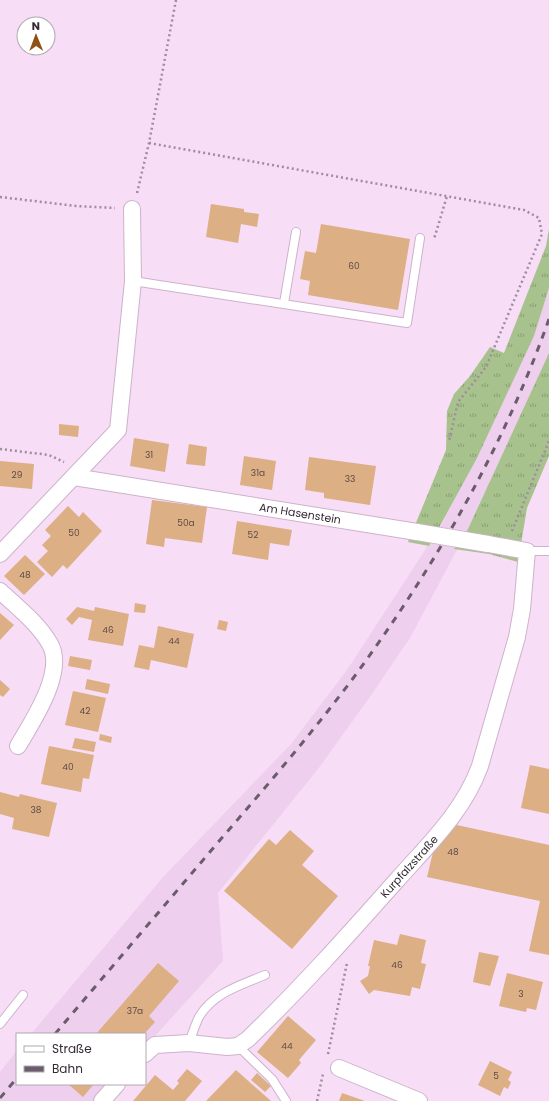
<svg xmlns="http://www.w3.org/2000/svg" width="549" height="1101" font-family="Poppins,sans-serif">
<style>
.built{fill:#efcfee}
.grass{fill:url(#grass-tufts)}
.building{fill:#dcaf85}
.lines{fill:none;stroke-linecap:round;stroke-linejoin:round}
.lane-casing{stroke:#ccb3cb;stroke-width:10}
.street-casing{stroke:#ccb3cb;stroke-width:18}
.path{stroke:#9f8c9f;stroke-width:2.5;stroke-dasharray:2 3;stroke-linecap:butt}
.lane{stroke:#fff;stroke-width:8}
.street{stroke:#fff;stroke-width:16}
.rail{stroke:#6b5c6b;stroke-width:3;stroke-dasharray:7 7;stroke-linecap:butt}
.street-bridge-casing{stroke:#ccb3cb;stroke-width:18;stroke-linecap:butt}
.street-bridge{stroke:#fff;stroke-width:16}
.labels{text-anchor:middle;stroke-width:3;stroke-linejoin:round;paint-order:stroke}
.number-label{font-size:9px;fill:#5e4b48}
.street-label{font-size:11px;fill:#342a34;stroke:#fff}
</style>
<defs>
<pattern id="grass-tufts" width="24" height="20" patternUnits="userSpaceOnUse"><rect width="24" height="20" fill="#a8c28e"/><path d="M3 7l-1-3M5 7V3M7 7l1-3M15 17l-1-3M17 17v-4M19 17l1-3" fill="none" stroke="#8a9e75"/></pattern>
</defs>
<rect width="100%" height="100%" fill="#f7ddf6"/>
<g class="built">
<path d="M549,288v65l-82,178 -57,107 -43,63 -49,68 -100,124 5,68 -78,86v-13h-114l133,-158 127,-132 56,-74 95,-146 92,-188z"/>
<path d="M17,1051v33h94l-15,17h-96v-29z"/>
</g>
<g class="grass">
<path d="M549,229v59l-15,48 -57,122 -48,88 -21,-4 38,-92 1,-39 7,-17 16,-18 20,-29 14,6 42,-107z"/>
<path d="M549,353v103l-22,52 -9,54 -29,-8 -35,-5 13,-18z"/>
</g>
<g class="building">
<path d="M211,204l33,5v3l15,2 -2,13 -16,-3 -3,19 -32,-6z"/>
<path d="M321,224l89,15 -12,71 -90,-15 2,-14 -10,-2 5,-28 11,2z"/>
<path d="M59,424l20,2 -1,11 -19,-2z"/>
<path d="M134,438l35,6 -4,28 -35,-6z"/>
<path d="M189,444l18,3 -2,19 -19,-2z"/>
<path d="M244,456l32,5 -4,29 -32,-5z"/>
<path d="M309,457l67,9 -6,39 -46,-7v-5l-19,-3z"/>
<path d="M0,461l34,3 -2,25 -32,-3z"/>
<path d="M152,500l55,7 -5,36 -37,-5 -1,9 -18,-3z"/>
<path d="M68,506l11,11 4,-5 19,19 -35,38 -4,-4 -11,12 -15,-15 11,-11 -6,-6 9,-9 -6,-6z"/>
<path d="M237,521l55,9 -3,16 -19,-3 -2,17 -36,-6z"/>
<path d="M25,555l20,19 -21,21 -20,-19z"/>
<path d="M135,603l11,2 -1,8 -11,-1z"/>
<path d="M77,607l17,4 1,-4 34,7 -6,32 -35,-6 4,-20 -13,-3 -7,8 -6,-6z"/>
<path d="M0,613l14,12 -14,15z"/>
<path d="M219,620l9,2 -2,9 -9,-2z"/>
<path d="M158,626l36,8 -7,34 -36,-8 -2,10 -15,-3 5,-22 15,3z"/>
<path d="M70,656l22,4 -2,10 -22,-4z"/>
<path d="M87,679l23,5 -2,10 -23,-5z"/>
<path d="M0,680l10,9 -7,8 -3,-2z"/>
<path d="M73,691l33,7 -8,34 -33,-7z"/>
<path d="M100,734l12,3 -1,6 -12,-3z"/>
<path d="M75,738l21,4 -2,10 -22,-4z"/>
<path d="M49,746l45,9 -5,24 -6,-1 -2,14 -40,-8z"/>
<path d="M530,765l19,4v45l-28,-6z"/>
<path d="M0,792l19,5 1,-3 37,9 -8,34 -37,-8 2,-11 -14,-4z"/>
<path d="M452,824l97,21v110l-20,-4 11,-50 -113,-24 7,-29z"/>
<path d="M290,830l24,21 -12,14 36,31 -46,53 -68,-58 45,-52 7,6z"/>
<path d="M400,934l26,6 -5,23 5,1 -6,25 -8,-2 -2,9 -36,-6 -5,4 -9,-13 8,-5 2,-10h-2l6,-26 23,5z"/>
<path d="M479,952l20,4 -9,30 -17,-4z"/>
<path d="M158,963l21,18 -30,35 6,6 -11,12h-48z"/>
<path d="M507,973l36,9 -7,28 -9,-2 -1,4 -27,-6z"/>
<path d="M288,1016l28,24 -17,20 2,3 -13,15 -31,-26z"/>
<path d="M490,1061l22,11 -4,8 3,2 -3,7 -4,-2 -4,9 -22,-11z"/>
<path d="M187,1069l15,12 -17,20h-52l22,-26 18,15 6,-7 -2,-2z"/>
<path d="M236,1070l35,31h-65z"/>
<path d="M257,1073l14,13 -6,6 -14,-12z"/>
<path d="M68,1084h26l-11,13z"/>
<path d="M342,1093l23,8h-26z"/>
</g>
<g class="lines">
<g class="lane-casing">
<g id="lane">
<path d="M133,281l274,42 13,-85"/>
<path d="M284,303l12,-71"/>
<path d="M527,551h22"/>
<path d="M0,1024l23,-29"/>
<path d="M189,1043c3,-8 6,-18 10,-26 14,-24 42,-32 66,-42"/>
<path d="M238,1046l34,33 14,22"/>
</g>
</g>
<g class="street-casing">
<g id="street">
<path id="s1" d="M74,477l343,55"/>
<path d="M0,554l118,-124 15,-149 -1,-72"/>
<path d="M0,591c17,16 38,32 50,53 16,28 -18,78 -32,102"/>
<path id="s2" d="M145,1054l10,-9 34,-2 38,4 11,-1 10,-7c52,-50 101,-105 149,-159 31,-35 67,-69 83,-114l37,-129 5,-28 5,-58 -39,-7"/>
<path d="M339,1068l80,33"/>
<path d="M102,1101l15,-17"/>
</g>
</g>
<g class="path">
<path d="M149,143l375,67 15,8 3,16 -56,133 -28,35 -9,39"/>
<path d="M137,193l12,-50 27,-143"/>
<path d="M0,197l76,9 39,2"/>
<path d="M434,237l1,-1 12,-40"/>
<path d="M0,449l49,6 15,7"/>
<path d="M512,531l37,-90"/>
<path d="M328,1054l19,-91"/>
<path d="M317,1101l6,-27"/>
</g>
<use href="#lane" class="lane"/>
<use href="#street" class="street"/>
<g class="rail">
<path d="M55,1034c55,-65 110,-129 165,-194 46,-53 92,-107 134,-163 80,-109 150,-230 195,-358"/>
<path d="M0,1098l17,-20"/>
</g>
<g class="street-bridge-casing">
<path id="street-bridge" d="M417,532l71,12"/>
</g>
<use href="#street-bridge" class="street-bridge"/>
</g>
<g class="labels">
<g class="number-label">
<text x="354" y="269">60</text>
<text x="149" y="458">31</text>
<text x="258" y="476">31a</text>
<text x="17" y="478">29</text>
<text x="350" y="482">33</text>
<text x="186" y="526">50a</text>
<text x="74" y="536">50</text>
<text x="253" y="538">52</text>
<text x="25" y="578">48</text>
<text x="108" y="633">46</text>
<text x="174" y="644">44</text>
<text x="85" y="714">42</text>
<text x="68" y="770">40</text>
<text x="36" y="813">38</text>
<text x="453" y="855">48</text>
<text x="397" y="968">46</text>
<text x="521" y="997">3</text>
<text x="135" y="1014">37a</text>
<text x="287" y="1049">44</text>
<text x="496" y="1079">5</text>
</g>
<g class="street-label">
<text dy="4" stroke="none"><textPath href="#s1" startOffset="229">Am Hasenstein</textPath></text>
<text dy="4" stroke="none"><textPath href="#s2" startOffset="345">Kurpfalzstraße</textPath></text>
</g>
</g>
<rect x="16" y="1033" width="130" height="52" fill="#ffffff" stroke="#aeaaae"/>
<rect x="24" y="1046" width="20" height="6" fill="#ffffff" stroke="#aeaaae"/>
<text x="52" y="1053" font-size="12" fill="#342a34">Straße</text>
<rect x="24" y="1066" width="20" height="6" fill="#6b5c6b" stroke="#aeaaae"/>
<text x="52" y="1073" font-size="12" fill="#342a34">Bahn</text>
<g transform="translate(36 36) rotate(359)"><circle r="19" fill="#ffffff" stroke="#aeaaae"/>
<path d="M0-3L7 15L0 10L-7 15Z" fill="#8f5114"/>
<text y="-6" font-size="11" font-weight="bold" text-anchor="middle" fill="#342a34">N</text>
</g>
</svg>
